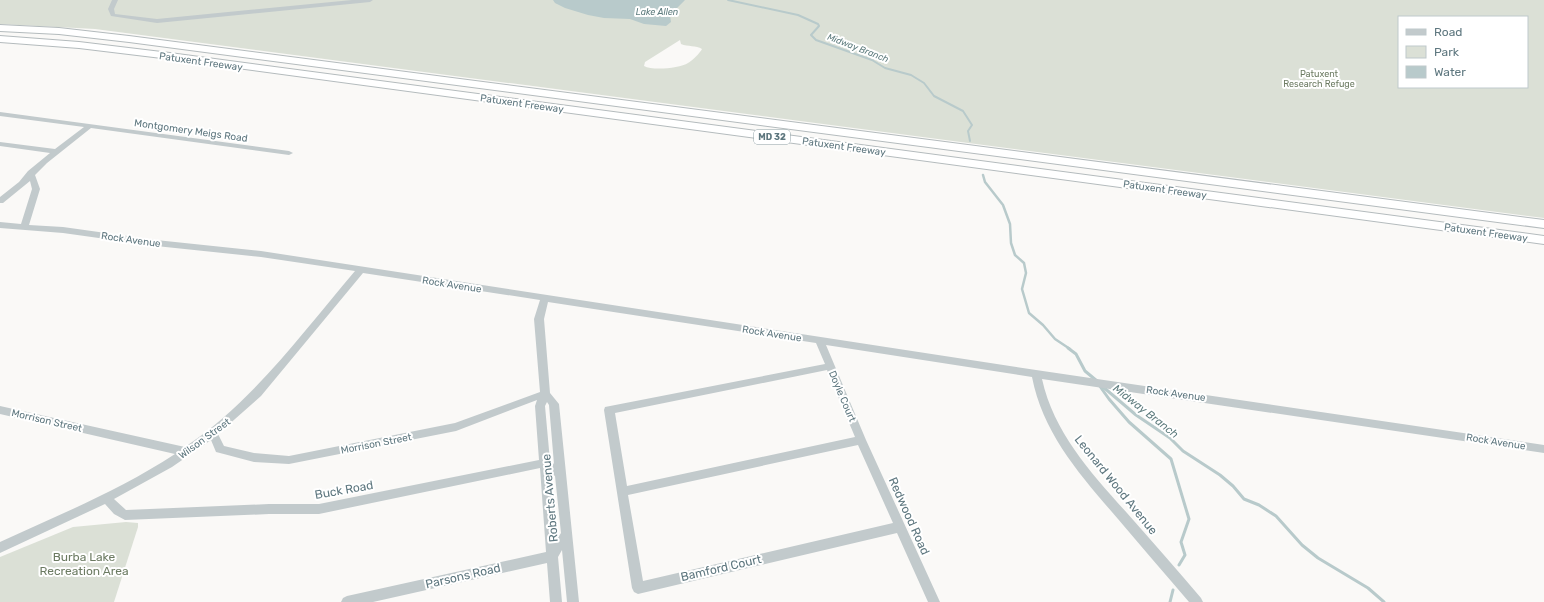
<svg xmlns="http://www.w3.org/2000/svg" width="1544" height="602" font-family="Rubik,sans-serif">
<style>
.green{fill:#dbe0d6;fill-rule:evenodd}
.water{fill:#b8cacb}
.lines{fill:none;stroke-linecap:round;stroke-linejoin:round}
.stream-far2{stroke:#b8cacb;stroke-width:2}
.stream-far1{stroke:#b8cacb;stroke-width:2.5}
.stream{stroke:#b8cacb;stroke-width:3}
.highway-casing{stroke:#b4bbbd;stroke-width:2}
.minor{fill:#c2cacc;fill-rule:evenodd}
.highway{fill:#fff;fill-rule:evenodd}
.labels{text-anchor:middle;stroke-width:4;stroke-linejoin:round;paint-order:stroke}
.far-water-label{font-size:9px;font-style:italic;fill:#5e7c7e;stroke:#fff}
.far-park-label{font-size:9px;fill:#6c7b62;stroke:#fff}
.shield{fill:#fff;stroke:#8ea0a5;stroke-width:1}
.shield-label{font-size:9px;font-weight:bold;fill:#5e777f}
.street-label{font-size:10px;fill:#5e777f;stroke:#fff}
.water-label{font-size:11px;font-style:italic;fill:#5e7c7e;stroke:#fff}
.near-street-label{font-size:12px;fill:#5e777f;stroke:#fff}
.near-park-label{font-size:12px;fill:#6c7b62;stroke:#fff}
</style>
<rect width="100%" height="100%" fill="#faf9f7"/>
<g class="green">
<path d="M0,0h1544v218l-1449,-189 -95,-5zM1399,17h128v70h-128zM680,40l1,4c7,3 15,1 21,5 -2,4 -10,12 -14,14 -8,5 -35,8 -44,3l1,-4z"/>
<path d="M126,522l12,1v4l-24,75h-114v-45l73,-30z"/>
</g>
<path class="water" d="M553,0h132l-15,15 1,7 -5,4 -22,-2 -14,-5 -26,-1 -16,-3 -23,-7 -10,-5z"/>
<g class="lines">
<path class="stream-far2" d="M728,0l70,15 20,9 1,2 -8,9 5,5 56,20 13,8 26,7 13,8 10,13 29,15 9,14 -4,6 2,10"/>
<path class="stream-far1" d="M983,175l2,7 18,23 7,19 1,19 4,12 9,8 2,10 -4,16 7,24 14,12 12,14 15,10"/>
<g class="stream">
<path d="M1068,348l8,6 9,17 12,10"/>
<path d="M1099,385l10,14 20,23 42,37 18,60 -8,23 4,13 -6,10"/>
<path d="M1102,386l34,29 34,23 13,13 37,24 13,11 11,13 15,6 17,11 26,29 16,13 50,30 16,14"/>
<path d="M1170,602l3,-12"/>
</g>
<g class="highway-casing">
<g id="highway">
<path d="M0,25l59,3 70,8 1415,184v8l-1415,-186 -70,-8 -59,-3z"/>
<path d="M0,36l79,6 91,11 1374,183v8l-1374,-185 -91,-11 -79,-6z"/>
</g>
</g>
<g class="minor">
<path d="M112,0h6l-4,9 1,5 42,5 195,-19h21l-3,2 -213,21 -46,-7 -3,-7z"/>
<path d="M0,112l289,39 4,2 -4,2 -198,-27 -44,35 -12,12 5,14 -11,36 34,2 93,13 105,11 775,119 508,75v8l-502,-74c12,54 49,94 85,134 25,28 50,57 74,85l2,4h-14c-24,-28 -48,-56 -71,-83 -37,-43 -75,-85 -86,-142l-206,-32 40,95 74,162h-12l-31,-69 -259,61 -4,-2 -2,-4 -28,-178 1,-3 220,-43 -9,-21 -268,-41 -4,17 6,74 9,11 20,198h-12l-5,-52 -4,7 4,45h-12l-3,-39 -174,39h-32l2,-4 4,-2 199,-44 -6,-84 -221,46h-50l-144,6 -11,-6 -9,-10 -105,49v-11c59,-27 120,-52 175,-88l-175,-40v-8l185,41c68,-45 117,-114 170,-176l-94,-14 -105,-11 -93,-13 -63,-5v-6l21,2 11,-35 -2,-8 -27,22h-3v-6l19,-15 9,-11 22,-18 -50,-7v-4l55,7 29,-22 -84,-11zM363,273l177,27 -6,19 6,73 -85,31 -166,33 -35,-3 -30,-7 -6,-12 43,-38zM827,370l28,67 -228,49 -12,-73zM537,400l-2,6 4,54 -220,44h-50l-143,6 -12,-11 58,-32 39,-27 5,12 4,1 34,9 35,2 167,-33zM547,402l2,3 5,59 -4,-3 -5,-55zM858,445l35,78 -250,58 -15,-86zM551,473l4,3 6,57 -4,6z"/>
</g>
<use href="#highway" class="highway"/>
</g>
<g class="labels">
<g class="far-water-label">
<text x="657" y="15">Lake Allen</text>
<text transform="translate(858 48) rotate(21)" y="3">Midway Branch</text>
</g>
<g class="far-park-label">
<text x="1319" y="77">Patuxent<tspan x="1319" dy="10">Research Refuge</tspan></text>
</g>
<rect class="shield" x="754" y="130" width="36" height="14" rx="3"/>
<g class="shield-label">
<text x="772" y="140">MD 32</text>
</g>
<g class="street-label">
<text transform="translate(201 61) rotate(8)" y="4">Patuxent Freeway</text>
<text transform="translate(522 103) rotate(8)" y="4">Patuxent Freeway</text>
<text transform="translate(191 130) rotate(8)" y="4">Montgomery Meigs Road</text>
<text transform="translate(844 146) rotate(8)" y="4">Patuxent Freeway</text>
<text transform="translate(1165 189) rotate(8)" y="4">Patuxent Freeway</text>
<text transform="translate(1486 232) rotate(8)" y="4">Patuxent Freeway</text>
<text transform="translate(131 239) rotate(8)" y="4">Rock Avenue</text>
<text transform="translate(452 284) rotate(9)" y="4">Rock Avenue</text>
<text transform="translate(772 333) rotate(9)" y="4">Rock Avenue</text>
<text transform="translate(1176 393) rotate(8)" y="4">Rock Avenue</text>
<text transform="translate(843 396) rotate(67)" y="4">Doyle Court</text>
<text transform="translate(47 420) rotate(13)" y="4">Morrison Street</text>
<text transform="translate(204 438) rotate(-36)" y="4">Wilson Street</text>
<text transform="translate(1496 441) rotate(9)" y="4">Rock Avenue</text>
<text transform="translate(376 443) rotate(-11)" y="4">Morrison Street</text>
</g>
<g class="water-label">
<text transform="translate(1146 411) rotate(38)" y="4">Midway Branch</text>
</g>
<g class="near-street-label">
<text transform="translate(1116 485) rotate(51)" y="4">Leonard Wood Avenue</text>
<text transform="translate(344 490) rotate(-10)" y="4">Buck Road</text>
<text transform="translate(550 498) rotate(-95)" y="4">Roberts Avenue</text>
<text transform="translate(909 516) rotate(66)" y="4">Redwood Road</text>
<text transform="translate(721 568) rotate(-13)" y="4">Bamford Court</text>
<text transform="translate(463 576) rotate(-13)" y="4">Parsons Road</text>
</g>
<g class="near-park-label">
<text x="84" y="561">Burba Lake<tspan x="84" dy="14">Recreation Area</tspan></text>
</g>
</g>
<rect x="1398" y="16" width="130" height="72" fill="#ffffff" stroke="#bfc9cc"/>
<rect x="1406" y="29" width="20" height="6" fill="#c2cacc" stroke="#bfc9cc"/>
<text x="1434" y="36" font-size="12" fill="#5e777f">Road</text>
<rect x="1406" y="46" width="20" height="12" fill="#dbe0d6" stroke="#bfc9cc"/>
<text x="1434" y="56" font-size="12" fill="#5e777f">Park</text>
<rect x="1406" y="66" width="20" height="12" fill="#b8cacb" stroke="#bfc9cc"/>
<text x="1434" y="76" font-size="12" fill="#5e777f">Water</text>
</svg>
